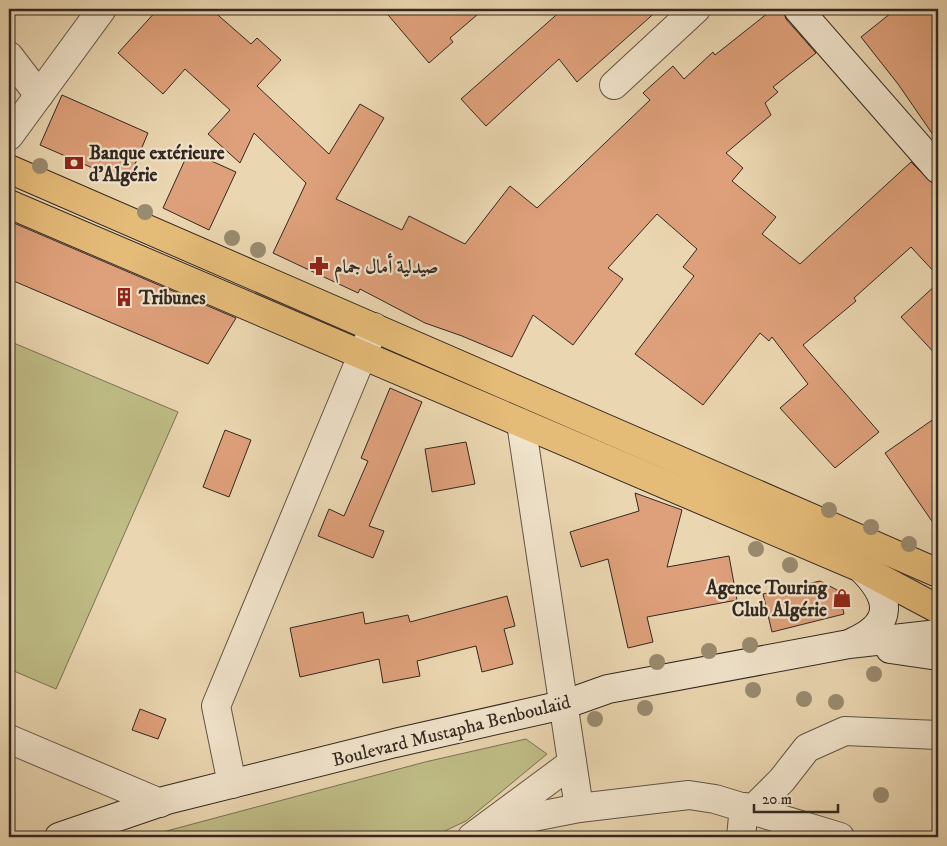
<svg xmlns="http://www.w3.org/2000/svg" width="947" height="846" font-family="'IM FELL DW Pica',Amiri,serif">
<style>
.green{fill:#bfbc86;stroke:#797254}
.building{fill:#dea07a;stroke:#332821}
.lines{fill:none;stroke-linecap:round;stroke-linejoin:round}
.minor-casing{stroke:#615445;stroke-width:30}
.secondary-casing{stroke:#332821;stroke-width:30}
.primary-casing{stroke:#332821;stroke-width:30}
.minor{stroke:#f1e4cc;stroke-width:28}
.secondary{stroke:#f1e4cc;stroke-width:28}
.primary{stroke:#e5bb78;stroke-width:28}
.tree{fill:#998b6f}
.labels{text-anchor:middle;stroke-width:4.5;stroke-linejoin:round;paint-order:stroke}
.poi-label{font-size:19px;font-weight:bold;fill:#332821;stroke:#f1e4cc;text-anchor:start}
.street-label{font-size:19px;fill:#332821;stroke:#f1e4cc}
</style>
<rect width="100%" height="100%" fill="#ead6b0"/>
<filter id="stains"><feTurbulence type="fractalNoise" baseFrequency=".004" numOctaves="4"/><feColorMatrix values="0 0 0 0 .2 0 0 0 0 .09 0 0 0 0 .02 0 0 0 .5 -.17"/></filter>
<radialGradient id="worn" r=".72"><stop offset=".6" stop-color="#630" stop-opacity="0"/><stop offset="1" stop-color="#630" stop-opacity=".3"/></radialGradient>
<g class="green">
<path d="M9,341l169,71 -122,277 -47,-20z"/>
<path d="M526,739l21,15 -81,67 -34,16h-288l281,-75z"/>
</g>
<g class="building">
<path d="M158,9h53l40,35 6,-6 24,22 -24,26 72,68 31,-50 24,14 -48,81 66,31 7,-14 56,28 45,-58 27,22 113,-108 -7,-7 30,-27 11,13 29,-27 2,3 58,-46h10l3,10 30,34 -43,34 5,5 -13,11 6,12 -45,38 17,15 -11,13 44,36 -14,17 38,30 111,-102 27,27v87l-27,-29 -57,51 2,3 -53,44 76,87 -44,36 -55,-60 28,-24 -36,-47 -3,4 -9,-8 -57,72 -68,-51 59,-78 -11,-9 14,-18 -40,-35 -49,54 15,11 -50,66 -40,-30 -21,42 -50,-21 -37,-13 -65,-34 -2,4 -85,-40 33,-70 -52,-50 -14,30 -32,-29 22,-24 -45,-41 -22,25 -45,-41z"/>
<path d="M383,9h101l-34,29 3,4 -24,21z"/>
<path d="M563,9h96l-82,73 -18,-23 -73,67 -25,-27z"/>
<path d="M896,9h35l7,8v125l-40,-58 -37,-47z"/>
<path d="M62,95l86,38 -21,50 -87,-38z"/>
<path d="M189,151l47,21 -27,58 -46,-22z"/>
<path d="M9,221l227,97 -28,46 -199,-85z"/>
<path d="M938,283v74l-37,-40z"/>
<path d="M390,388l32,14 -53,124 15,5 -11,27 -55,-22 11,-27 15,7 24,-55 -7,-3z"/>
<path d="M938,416v114l-53,-77z"/>
<path d="M225,430l26,10 -22,57 -26,-10z"/>
<path d="M466,442l9,42 -43,8 -7,-43z"/>
<path d="M635,493l47,17 -15,57 62,-11 8,44 -90,17 6,25 -25,6 -20,-89 -27,8 -11,-35 69,-21z"/>
<path d="M820,581l19,10 5,23 -72,18 -9,-38z"/>
<path d="M507,596l8,30 -11,3 9,35 -31,8 -6,-26 -59,15 3,15 -37,7 -4,-24 -79,18 -10,-49 73,-16 2,12 43,-9 2,7z"/>
<path d="M140,709l26,10 -8,20 -26,-9z"/>
</g>
<g class="lines">
<g class="minor-casing">
<g id="minor">
<path d="M9,56l30,39"/>
<path d="M614,85l82,-76"/>
<path d="M9,136l93,-127"/>
<path d="M521,423l58,385"/>
<path d="M9,739l151,64"/>
<path d="M232,784l-16,-78 158,-379"/>
<path d="M752,810l30,-30 25,-32 38,-17 93,4"/>
<path d="M488,826l91,-18 110,-13 26,4 125,38"/>
<path d="M472,837l100,-74"/>
<path d="M741,837l3,-30"/>
</g>
</g>
<g class="secondary-casing">
<g id="secondary">
<path d="M798,9l140,160"/>
<path d="M853,642c42,-19 38,-44 8,-74"/>
<path d="M890,649l48,7"/>
<path d="M59,837l108,-37 228,-57 168,-38 45,-16 241,-45 89,-10"/>
</g>
</g>
<g class="primary-casing">
<g id="primary">
<path d="M9,169l929,404"/>
<path d="M9,204l852,364 77,41"/>
</g>
</g>
<use href="#minor" class="minor"/>
<use href="#secondary" class="secondary"/>
<use href="#primary" class="primary"/>
</g>
<g class="tree">
<circle cx="40" cy="166" r="8"/>
<circle cx="145" cy="212" r="8"/>
<circle cx="232" cy="238" r="8"/>
<circle cx="258" cy="250" r="8"/>
<circle cx="829" cy="510" r="8"/>
<circle cx="871" cy="527" r="8"/>
<circle cx="909" cy="544" r="8"/>
<circle cx="756" cy="549" r="8"/>
<circle cx="790" cy="565" r="8"/>
<circle cx="750" cy="645" r="8"/>
<circle cx="709" cy="651" r="8"/>
<circle cx="657" cy="662" r="8"/>
<circle cx="874" cy="674" r="8"/>
<circle cx="753" cy="690" r="8"/>
<circle cx="804" cy="699" r="8"/>
<circle cx="836" cy="702" r="8"/>
<circle cx="645" cy="708" r="8"/>
<circle cx="595" cy="719" r="8"/>
<circle cx="881" cy="795" r="8"/>
</g>
<defs>
<g id="bank-bare" transform="scale(1.5)"><path d="M-6-4H6V4H-6ZM0-2.3a2.3 2.3 0 1 0 0 4.6a2.3 2.3 0 1 0 0-4.6Z" fill="#8f2418" stroke="#f1e4cc" stroke-width="2.5" paint-order="stroke"/></g>
<g id="pharmacy-bare" transform="scale(1.5)"><path d="M-2-6h4v4h4v4h-4v4h-4v-4h-4v-4h4Z" fill="#8f2418" stroke="#f1e4cc" stroke-width="2.5" paint-order="stroke"/></g>
<g id="building-bare" transform="scale(1.5)"><path d="M-4-6H4V6H1V3H-1V6H-4ZM-2.5-4.3h1.7v1.8h-1.7ZM.8-4.3h1.7v1.8H.8ZM-2.5-1h1.7V.8h-1.7ZM.8-1h1.7V.8H.8Z" fill="#8f2418" stroke="#f1e4cc" stroke-width="2.5" paint-order="stroke"/></g>
<g id="shop-bare" transform="scale(1.5)"><path d="M-5-2.5h2.3a2.7 3.5 0 0 1 5.4 0H5L5.5 6h-11ZM-1.5-2.5h3a1.5 2.3 0 0 0-3 0Z" fill="#8f2418" stroke="#f1e4cc" stroke-width="2.5" paint-order="stroke"/></g>
</defs>
<g fill-rule="evenodd">
<use href="#bank-bare" x="74" y="163"/>
<use href="#pharmacy-bare" x="319" y="266"/>
<use href="#building-bare" x="124" y="297"/>
<use href="#shop-bare" x="842" y="598"/>
</g>
<g class="labels">
<g class="poi-label">
<text x="89" y="159">Banque extérieure<tspan x="89" dy="22">d'Algérie</tspan></text>
<text x="334" y="273">صيدلية أمال جمام</text>
<text x="139" y="304">Tribunes</text>
<text x="827" y="594" text-anchor="end">Agence Touring<tspan x="827" dy="22">Club Algérie</tspan></text>
</g>
<g class="street-label">
<text transform="translate(451 730) rotate(-14)" y="7">Boulevard Mustapha Benboulaïd</text>
</g>
</g>
<rect width="947" height="846" fill="none" stroke="#ead6b0" stroke-width="30"/>
<rect x="10" y="10" width="927" height="826" fill="none" stroke="#332821" stroke-width="2.5"/>
<rect x="15" y="15" width="917" height="816" fill="none" stroke="#332821"/>
<path d="M754 804v8h84v-8" fill="none" stroke="#332821" stroke-width="2.5"/>
<text x="762" y="804" font-size="15" fill="#332821" stroke="#f1e4cc" stroke-width="4" paint-order="stroke">20 m</text>
<rect width="100%" height="100%" filter="url(#stains)"/>
<rect width="100%" height="100%" fill="url(#worn)"/>
</svg>
